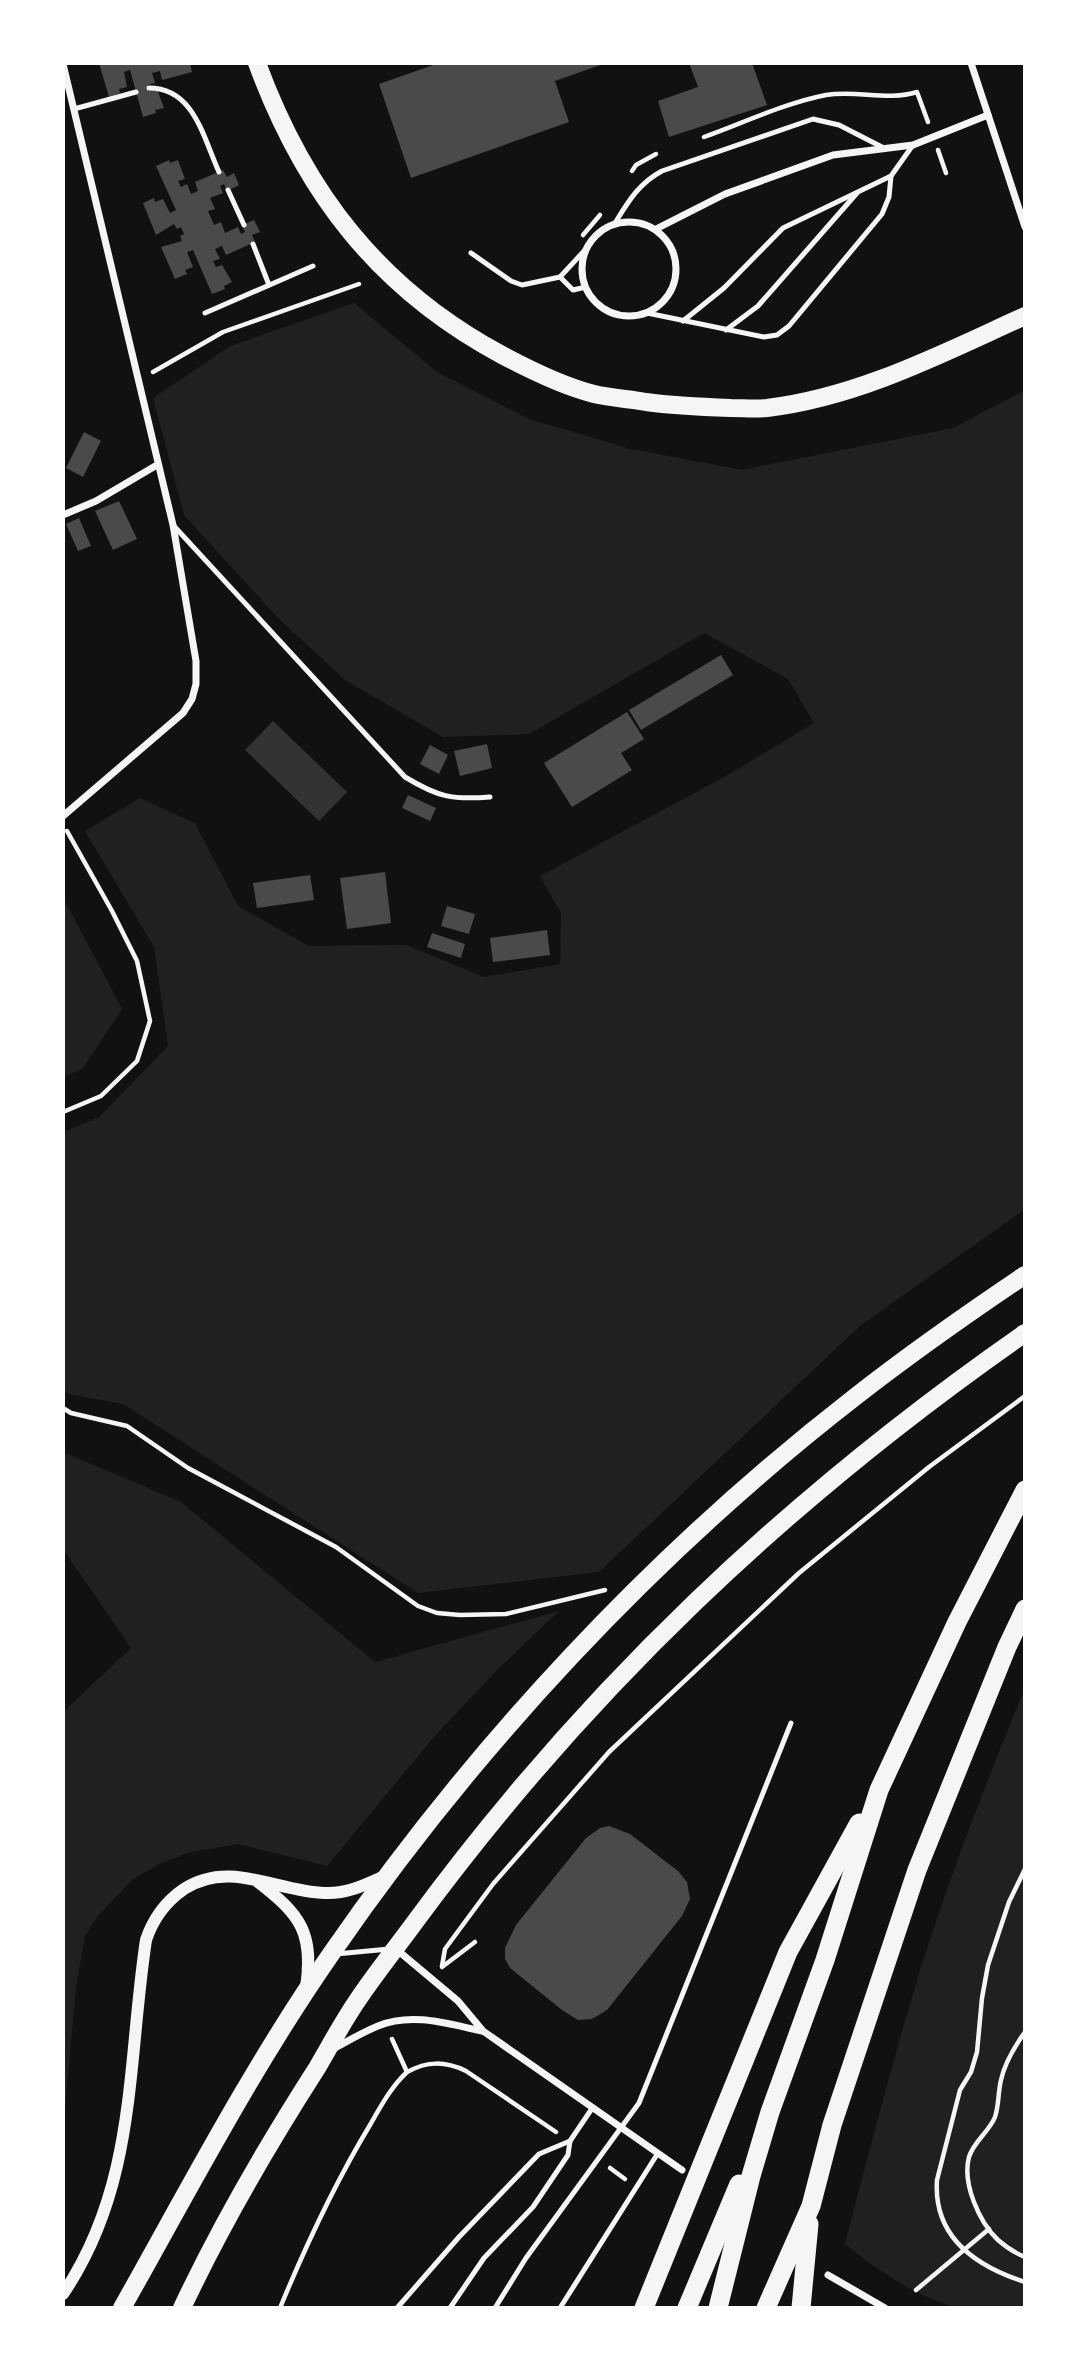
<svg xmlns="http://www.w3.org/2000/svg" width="1088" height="2371" font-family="'Work Sans',sans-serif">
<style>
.green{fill:#202020}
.water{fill:#333}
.building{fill:#4a4a4a}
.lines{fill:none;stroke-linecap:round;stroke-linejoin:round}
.path{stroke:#f5f5f5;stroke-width:4.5}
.service{stroke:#f5f5f5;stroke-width:5}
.minor{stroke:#f5f5f5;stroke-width:7}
.tertiary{stroke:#f5f5f5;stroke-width:12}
.primary{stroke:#f5f5f5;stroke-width:18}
.trunk{stroke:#f5f5f5;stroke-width:19}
</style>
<rect width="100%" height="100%" fill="#111"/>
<g class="green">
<path d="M354,303l83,69 92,47 102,30 111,21 211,-42 72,-38v819l-165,117 -261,246 -181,21 -295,-189 -55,-10 -5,-5v-257l36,-15 69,-71 -14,-99 -69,-116 55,-33 55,25 43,83 71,40 97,-1 78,32 76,-13 1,-51 -21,-37 186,-100 88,-53 -26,-44 -84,-46 -175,101 -86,3 -98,-57 -68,-63 -93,-102 -31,-117 77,-52z"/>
<path d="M63,897l59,112 -39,59 -20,10z"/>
<path d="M63,1452l118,50 194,160 184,-51 -60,57 -66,70 -106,128 -89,-22 -47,8 -30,11 -28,16 -36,38 -12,19 -9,51 -13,145v-420l68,-64 -68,-99z"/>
<path d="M1025,1688v620c-20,0 -41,3 -60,0 -42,-5 -89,-39 -120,-64 24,-93 48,-185 76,-277 30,-94 66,-187 104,-279z"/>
</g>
<path class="water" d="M273,721l74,71 -28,29 -74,-71z"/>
<g class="building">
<path d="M99,63h91l2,9 -30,8 -2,-9 -8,2 3,10 -7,2 2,6 7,-2 7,19 -9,2 1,3 -13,4 -13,-47 -6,2 3,15 -8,2 1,4 -11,4z"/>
<path d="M439,63h167l-51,18 14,41 -158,56 -32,-94z"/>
<path d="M689,63h63l15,42 -98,32 -11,-36 40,-14z"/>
<path d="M169,160l1,3 8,-3 7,19 -7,2 3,6 6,-3 4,10 7,-3 -3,-9 28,-12 4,7 7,-4 5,12 -12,6 -3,-7 -4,2 3,7 -13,5 5,11 -7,2 6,14 7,-3 4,11 13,-6 3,7 4,-2 -3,-7 12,-5 6,12 -8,3 3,7 -29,13 -4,-9 -7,3 5,10 -7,2 3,6 6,-2 10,17 -8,4 1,3 -13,5 -19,-44 -6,2 6,15 -8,3 2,4 -12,5 -14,-32 21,-6 -2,-5 4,-2 -3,-7 -4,2 -3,-5 -18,11 -13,-32 11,-5 1,4 8,-3 7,14 6,-3 -20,-44z"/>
<path d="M84,432l17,9 -18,36 -17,-9z"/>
<path d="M119,501l18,38 -24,11 -18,-39z"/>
<path d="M79,518l12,28 -13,5 -12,-27z"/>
<path d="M721,655l12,20 -92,55 -12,-20z"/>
<path d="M627,712l17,27 -23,14 11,17 -60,37 -28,-44z"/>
<path d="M487,744l5,24 -32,8 -6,-25z"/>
<path d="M430,745l18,10 -9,19 -19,-10z"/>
<path d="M408,795l28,13 -6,13 -28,-13z"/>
<path d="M385,872l6,51 -44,6 -7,-51z"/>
<path d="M310,875l4,25 -57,8 -4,-25z"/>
<path d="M447,906l28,8 -6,20 -28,-8z"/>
<path d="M547,930l3,25 -57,7 -3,-24z"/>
<path d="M432,933l33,11 -4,14 -34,-11z"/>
<path d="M609,1826l21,8 48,37 9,11 3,17 -8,17 -75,94 -15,9 -14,1 -16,-10 -52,-42 -5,-9v-11l11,-23 70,-87 14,-10z"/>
</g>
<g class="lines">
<g class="path">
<path d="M704,137c39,-14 81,-34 122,-42 31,-5 62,6 91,-3l11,30"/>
<path d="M938,150l8,23"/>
<path d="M632,171l4,-6 20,-11"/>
<path d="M583,235l17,-20"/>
<path d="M153,372l70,-40 136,-48"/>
<path d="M63,1112l38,-16 36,-35 13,-40 -13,-60 -25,-50 -45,-80"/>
<path d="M63,1408l8,5 56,13 61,42 148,79 82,59 19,7 23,2 46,-1 99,-24"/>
<path d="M1025,1869l-16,33 -21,63 -6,33 -5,54 -6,20 -11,18 -23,90c-4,57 38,86 88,102"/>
<path d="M442,1966l3,-17 48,-65 116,-132 190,-179 130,-106 96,-71"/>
<path d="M442,1967l33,-25"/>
<path d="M1025,2032c-10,14 -20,30 -24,48 -3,12 -2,25 -6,37 -6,15 -21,24 -26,40 -7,26 10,65 29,83 8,7 17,13 27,17"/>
<path d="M407,2072c20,-11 38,-11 59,-1l90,61"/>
<path d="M610,2168l15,11"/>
<path d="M916,2290l73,-61"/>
<path d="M280,2308c26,-63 55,-125 90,-183 11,-19 21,-38 37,-53l-15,-33"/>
</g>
<g class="service">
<path d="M149,88c45,0 54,49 70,84"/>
<path d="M74,109l62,-17"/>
<path d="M228,190l16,35"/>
<path d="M615,223c13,-21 24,-40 47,-52l151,-52 26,6 43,22"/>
<path d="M253,244l16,41"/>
<path d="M471,253l40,28 11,4 38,-8 25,-27"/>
<path d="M560,277l13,13 13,-3"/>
<path d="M205,313l108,-47"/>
<path d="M647,313l117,24 13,-2 12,-9 93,-112 7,-17 2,-21 22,-31"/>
<path d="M683,321l41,-33 59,-60 108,-52"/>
<path d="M726,330l32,-24 99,-113"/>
<path d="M173,525l232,252c33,20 47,23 85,20"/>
<path d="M336,1954l53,-5"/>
<path d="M397,2308l62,-71 80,-83 31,-13"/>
<path d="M450,2308l34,-50 49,-51 35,-52 2,-14 23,-34"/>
<path d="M495,2308l31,-50 113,-155 152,-380"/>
<path d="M560,2308l98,-155"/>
</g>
<g class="minor">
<path d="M971,63l54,164"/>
<path d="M63,64l110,461 23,136v23l-4,15 -9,14 -120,103"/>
<circle cx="629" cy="269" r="47"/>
<path d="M656,229l69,-35 108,-39 80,-10 75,-30"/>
<path d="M63,515l33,-14 61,-36"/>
<path d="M396,1949l62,52 25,30 199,139"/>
<path d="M333,2049c15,-8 30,-17 45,-23 34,-14 70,-2 104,5"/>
<path d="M828,2275l57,33"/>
</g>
<g class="tertiary">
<path d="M258,1882c43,33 56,51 48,106"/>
<path d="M63,2294c74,-110 64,-229 83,-354 7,-21 19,-38 38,-51 46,-30 93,3 141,4 23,1 42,-9 62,-18"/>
</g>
<g class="primary">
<path d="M257,63c48,130 122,226 245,292 28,15 60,31 92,39 17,4 35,5 52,8 29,4 56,5 85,6 12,0 25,1 36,0 92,-11 176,-55 258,-92"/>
<path d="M122,2308c67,-119 131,-242 209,-354 144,-209 323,-401 524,-557 55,-43 112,-83 170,-122"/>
<path d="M182,2308c39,-83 85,-162 135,-240 13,-22 25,-45 40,-67 18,-27 39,-53 58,-79 171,-233 373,-424 610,-589"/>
</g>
<g class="trunk">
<path d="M644,2308l144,-356 71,-129"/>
<path d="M687,2308l52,-124"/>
<path d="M718,2308l33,-132 19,-64 55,-152 54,-170 78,-168 68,-132"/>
<path d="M766,2308l45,-102 21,-81 85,-255 90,-223 18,-38"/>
<path d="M801,2308l8,-84"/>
</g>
</g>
<rect width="1088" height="2371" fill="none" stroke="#ffffff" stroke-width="130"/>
</svg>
